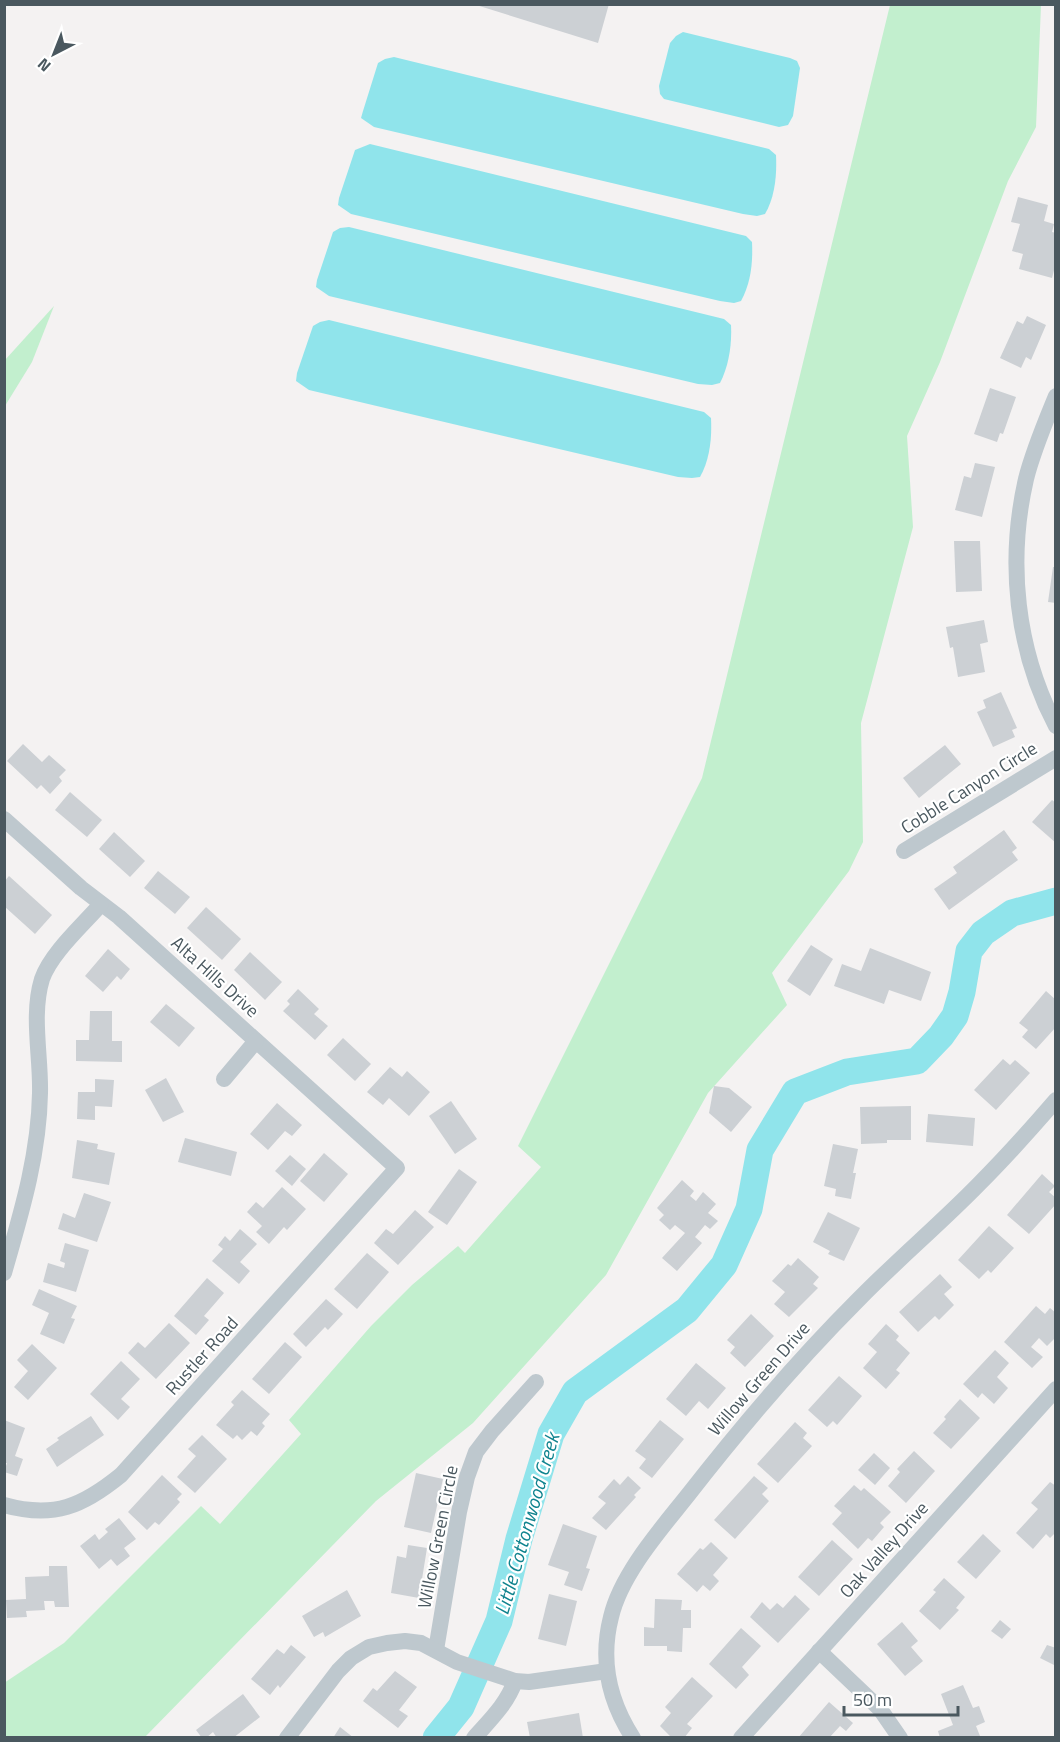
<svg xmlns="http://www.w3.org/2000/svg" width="1060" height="1742" font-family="'Titillium Web',sans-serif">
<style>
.green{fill:#c2efce}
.water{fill:#90e4eb}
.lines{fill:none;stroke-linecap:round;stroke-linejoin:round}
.river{stroke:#90e4eb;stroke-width:27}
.building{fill:#ccd0d4}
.minor{stroke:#bec8ce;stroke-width:16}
.labels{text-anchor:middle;stroke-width:4.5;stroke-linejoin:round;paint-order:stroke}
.street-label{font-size:18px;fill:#4a585f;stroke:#fff}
.water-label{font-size:20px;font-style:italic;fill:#0f838e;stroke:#fff}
</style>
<rect width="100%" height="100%" fill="#f4f2f2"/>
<g class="green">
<path d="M890,5h151l-5,122 -28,54 -68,181 -33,74 6,91 -52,196 2,119 -14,29 -77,102 15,32 -79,88 -102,182 -133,148 -97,78 -231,236h-140l-1,-54 60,-40 137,-137 19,18 81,-90 -12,-14 82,-94 41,-41 46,-39 7,7 76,-86 -23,-21 184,-368z"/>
<path d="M54,306l-22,56 -27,44v-46z"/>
</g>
<g class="water">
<path d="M683,32l107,26 7,3 3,7 -7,48 -5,9 -9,2 -115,-28 -4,-5 -1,-8 11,-43 6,-7z"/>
<path d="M394,57l375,92 7,6c1,20 -1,42 -11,59l-8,2 -14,-2 -369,-87 -13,-9 2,-7 15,-48 7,-4z"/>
<path d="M370,144l376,92 6,6c1,20 -1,41 -11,59l-7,2 -14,-2 -369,-87 -13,-9 1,-7 16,-48z"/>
<path d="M349,227l375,92 7,6c1,19 -2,41 -11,58l-8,2 -14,-1 -369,-88 -13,-9 1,-7 16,-48 7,-4z"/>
<path d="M329,320l375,92 7,6c1,20 -1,41 -11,59l-8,1 -14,-1 -369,-87 -13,-9 1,-8 16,-47 7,-4z"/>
</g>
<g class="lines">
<path class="river" d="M436,1738l25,-31 38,-86 20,-82 32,-105 24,-42 112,-82 37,-45 25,-56 11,-59 35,-58 52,-20 70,-11 24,-25 14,-20 7,-24 7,-41 14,-18 29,-20 44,-12"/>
</g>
<g class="building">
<path d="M473,4h136l-11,39z"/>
<path d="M1018,197l30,8 -4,16 10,3 -2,8 4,1v30l-4,15 -33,-9 4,-15 -11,-3 8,-27 -9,-2z"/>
<path d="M1027,316l19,9 -15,35 -5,-3 -5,11 -21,-10 17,-37 6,3z"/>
<path d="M990,388l26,9 -13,37 -3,-1 -3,9 -23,-8z"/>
<path d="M975,463l20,4 -13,50 -27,-7 9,-34 7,2z"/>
<path d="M954,541h26l2,50 -26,1z"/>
<path d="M1053,567h3v36l-8,-1z"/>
<path d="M984,620l4,22 -8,2 5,28 -27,5 -5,-30 -3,1 -4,-21z"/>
<path d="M1001,692l16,36 -5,2 3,7 -22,10 -16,-35 9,-4 -3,-8z"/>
<path d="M23,744l19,18 7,-7 17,15 -7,7 3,4 -12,13 -9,-9 -4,4 -30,-28z"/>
<path d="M945,745l16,19 -42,34 -16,-20z"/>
<path d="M70,792l32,28 -15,17 -32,-27z"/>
<path d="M1052,800l4,3v40l-24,-21z"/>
<path d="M1004,830l13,18 -5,4 6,8 -69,50 -15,-21 23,-16 -4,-6z"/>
<path d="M114,832l31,29 -15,16 -31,-28z"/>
<path d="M158,871l32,26 -15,17 -31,-26z"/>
<path d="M9,876l43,39 -17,19 -31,-28v-24z"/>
<path d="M206,907l35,32 -19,21 -35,-32z"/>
<path d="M811,945l22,14 -23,37 -23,-15z"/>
<path d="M870,948l61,24 -10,29 -32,-11 -5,14 -50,-18 8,-22 19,7z"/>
<path d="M108,949l22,20 -9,11 -4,-4 -14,16 -18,-16z"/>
<path d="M250,952l32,30 -17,18 -31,-30z"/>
<path d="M298,989l21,20 -5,5 14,12 -13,14 -32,-29 7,-7 -3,-3z"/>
<path d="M1046,991l10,9v27l-20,22 -14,-12 6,-7 -9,-7z"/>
<path d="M166,1004l29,24 -16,19 -29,-25z"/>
<path d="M90,1011h22v30h10v21l-46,-1v-21h13z"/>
<path d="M343,1038l28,26 -16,17 -28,-26z"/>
<path d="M1003,1059l7,6 5,-5 15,13 -34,37 -22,-20z"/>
<path d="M390,1067l12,10 5,-6 23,21 -21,24 -20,-18 -6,7 -16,-13z"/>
<path d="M166,1078l18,34 -21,10 -18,-32z"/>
<path d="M95,1079l19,1 -2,27 -17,-1v14l-18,-1 1,-27h17z"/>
<path d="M714,1086l15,2 23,19 -21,25 -22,-19z"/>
<path d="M451,1101l26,38 -22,15 -26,-38z"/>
<path d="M277,1103l25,22 -10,11 -7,-5 -17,19 -18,-16z"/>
<path d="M911,1106v34h-24v3l-26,1 -1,-37z"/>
<path d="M928,1114l47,4 -2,28 -47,-4z"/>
<path d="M185,1138l52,14 -6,24 -53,-14z"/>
<path d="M77,1140l21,4 -1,5 18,4 -6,32 -37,-7z"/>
<path d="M833,1144l25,5 -5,24h3l-5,26 -16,-3 1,-7 -12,-3z"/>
<path d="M324,1153l24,21 -24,28 -24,-21z"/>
<path d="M290,1155l16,14 -14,17 -17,-15z"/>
<path d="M459,1169l18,13 -30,43 -19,-13z"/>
<path d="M1042,1174l13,12 -6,6 7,6v6l-27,30 -22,-19z"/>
<path d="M682,1180l12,11 -4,5 6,5 7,-9 13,12 -8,9 10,8 -8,8 -5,-4 -10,12 7,6 -25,28 -15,-13 23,-25 -10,-8 -5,5 -11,-10 5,-5 -7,-7z"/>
<path d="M282,1187l24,22 -19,21 -3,-3 -15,17 -13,-12 6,-6 -15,-14 9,-10 7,6z"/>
<path d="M84,1193l27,9 -14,40 -39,-13 5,-16 12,5z"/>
<path d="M415,1210l19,17 -36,38 -24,-22 12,-14 7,5z"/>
<path d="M828,1212l32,16 -16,33 -16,-7 2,-3 -17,-9z"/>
<path d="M989,1226l25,22 -23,25 -3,-3 -9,9 -21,-19z"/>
<path d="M240,1229l17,15 -17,18 10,9 -11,13 -27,-23 11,-12 -5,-4 7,-9 5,5z"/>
<path d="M65,1243l24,7 -13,42 -33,-10 5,-19 16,5 1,-5 -5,-2z"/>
<path d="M367,1253l22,19 -32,37 -23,-20z"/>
<path d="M798,1258l21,19 -6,7 5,4 -29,29 -15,-13 11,-12 -13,-11 16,-17 3,2z"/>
<path d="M940,1274l12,13 -8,7 10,11 -15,15 -4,-4 -17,16 -19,-20z"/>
<path d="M207,1278l17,15 -20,23 5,4 -13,15 -22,-19z"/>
<path d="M39,1289l38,17 -6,12 4,1 -11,25 -24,-10 9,-21 -17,-8z"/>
<path d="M326,1299l17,15 -15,16 -3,-3 -19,20 -13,-13z"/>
<path d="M1036,1306l9,8 5,-6 6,5v24l-9,9 -8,-8 -8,9 12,10 -11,11 -28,-26z"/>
<path d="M751,1314l23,22 -29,31 -15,-14 5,-6 -8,-7z"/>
<path d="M169,1323l21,20 -34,36 -28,-26 10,-11 7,6z"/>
<path d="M886,1324l13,12 -3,4 14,13 -14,17 4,3 -14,16 -23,-21 14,-16 -9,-8z"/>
<path d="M285,1342l17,15 -33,37 -17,-15z"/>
<path d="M32,1344l25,24 -29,32 -14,-13 14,-16 -11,-11z"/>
<path d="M995,1350l14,13 -12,14 11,11 -14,16 -12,-11 -4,5 -15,-14z"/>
<path d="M121,1361l19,18 -19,20 9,8 -12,13 -28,-26z"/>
<path d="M696,1363l30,25 -18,21 -9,-8 -13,15 -20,-17z"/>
<path d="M839,1376l23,20 -25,29 -4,-4 -6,6 -19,-17z"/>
<path d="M242,1390l28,24 -8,9 3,3 -8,10 -6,-5 -9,9 -5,-5 -4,4 -17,-14 18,-20 -3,-3z"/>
<path d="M960,1399l20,19 -29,31 -18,-16 13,-14 -2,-2z"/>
<path d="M91,1416l13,19 -47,32 -11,-18 13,-9 -2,-2z"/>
<path d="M4,1420l21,8 -10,28 8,3 -6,17 -13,-4 3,-9h-3z"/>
<path d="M660,1420l24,19 -32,39 -13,-10 7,-9 -11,-8z"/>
<path d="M795,1422l12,11 -4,5 9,8 -34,37 -21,-19z"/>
<path d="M202,1435l25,24 -32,34 -18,-16 19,-21 -8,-7z"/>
<path d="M914,1451l21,20 -29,32 -18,-17 12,-14 -3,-3z"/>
<path d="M874,1453l16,15 -15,17 -17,-15z"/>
<path d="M416,1473l27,6 -12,54 -27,-6z"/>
<path d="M162,1475l20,19 -5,5 3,3 -21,23 -4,-3 -8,8 -19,-18z"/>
<path d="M628,1476l13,12 -7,7 2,2 -30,33 -14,-12 14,-15 -8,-6 16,-18 6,6z"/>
<path d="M754,1476l14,12 -6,6 7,7 -34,38 -21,-19z"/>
<path d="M1050,1482l6,4v46l-6,6 -4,-4 -13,15 -17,-16 22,-24 -7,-6z"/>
<path d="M854,1485l7,6 3,-3 27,24 -11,11 4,4 -12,14 -4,-3 -10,11 -26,-25 10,-11 -8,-7z"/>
<path d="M119,1518l17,21 -12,9 6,8 -13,10 -6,-7 -12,10 -19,-23 15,-12 4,6 9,-8 -3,-3z"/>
<path d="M563,1524l34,12 -11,32 4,1 -8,22 -18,-6 5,-13 -21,-7z"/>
<path d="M983,1534l18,17 -25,28 -19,-17z"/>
<path d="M832,1540l21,19 -34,37 -21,-19z"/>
<path d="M711,1542l17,16 -15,17 6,6 -9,10 -7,-6 -6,7 -20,-18 23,-26 3,2z"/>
<path d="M408,1545l19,3 -8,50 -28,-5 6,-37 9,2z"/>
<path d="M49,1566h18l2,41h-14l-1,-6h-10l1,9 -19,1 1,6 -20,1 -1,-18 20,-1 -1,-22 24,-1z"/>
<path d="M944,1578l21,19 -9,11 3,2 -19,20 -21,-19 17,-19 -3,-2z"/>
<path d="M347,1590l14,26 -36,21 -2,-5 -9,5 -12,-21z"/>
<path d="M549,1594l28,7 -11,45 -28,-7z"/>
<path d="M795,1595l15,14 -32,34 -28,-26 12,-15 8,8 7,-7 6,5z"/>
<path d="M655,1599l27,1 -1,10h10v18h-8l-1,24 -15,-1v-5h-23v-19l10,1z"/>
<path d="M1000,1620l11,9 -9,10 -11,-8z"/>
<path d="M902,1622l16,19 -7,6 12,14 -18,15 -28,-32z"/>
<path d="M741,1628l20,18 -19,21 7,8 -13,14 -27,-25z"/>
<path d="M291,1645l15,12 -26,31 -2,-3 -8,10 -19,-16 26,-30 7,5z"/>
<path d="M1047,1645l9,3v18l-16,-8z"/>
<path d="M395,1671l22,16 -18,23 9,6 -10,12 -35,-27 10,-13 4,3z"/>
<path d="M692,1677l21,19 -26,28 5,4 -8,10h-12l-12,-12 11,-13 -6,-6z"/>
<path d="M963,1685l10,23 6,-2 6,16 -9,4 4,10 -40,2 -2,-7 15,-6 -12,-31z"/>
<path d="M243,1694l17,23 -27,21h-16l-4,-6 -7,6h-4l-6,-8z"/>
<path d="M829,1702l24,21 -7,8 -6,-5 -11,12h-31z"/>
<path d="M579,1713l4,25h-53l-3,-16z"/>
<path d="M340,1727l14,11h-21z"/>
</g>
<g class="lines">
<g class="minor">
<path d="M1056,396c-11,27 -23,55 -30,83 -19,83 -10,171 30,247"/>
<path d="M4,819l77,69 38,29 278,251 -276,307c-38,31 -67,44 -117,30"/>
<path d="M904,851l152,-93"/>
<path d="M224,1079l32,-38"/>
<path d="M4,1273c17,-59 35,-118 36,-180 1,-37 -9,-78 2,-114 9,-26 41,-54 59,-75"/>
<path d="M436,1650l23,-138 8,-35 9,-25 16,-21 44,-49"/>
<path d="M819,1651l61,58 20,29"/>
<path d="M287,1738l51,-67 13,-13 18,-11 18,-4 18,-2 16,2 36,19 58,19 14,1 78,-11"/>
<path d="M474,1738c16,-18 33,-34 41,-57"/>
<path d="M633,1738c-24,-37 -33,-78 -22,-121 10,-43 50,-88 77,-122 53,-68 109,-134 170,-195 39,-40 82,-76 121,-116 27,-27 52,-55 77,-84"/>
<path d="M741,1738l315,-349"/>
</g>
</g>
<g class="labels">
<g class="street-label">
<text transform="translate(969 788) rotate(-32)" y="6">Cobble Canyon Circle</text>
<text transform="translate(215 977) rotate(42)" y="6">Alta Hills Drive</text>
<text transform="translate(202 1356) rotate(-48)" y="6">Rustler Road</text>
<text transform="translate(759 1379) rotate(-49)" y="6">Willow Green Drive</text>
<text transform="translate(438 1537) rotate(-79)" y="6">Willow Green Circle</text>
<text transform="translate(884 1550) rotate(-48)" y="6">Oak Valley Drive</text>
</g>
<g class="water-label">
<text transform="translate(527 1524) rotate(-74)" y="7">Little Cottonwood Creek</text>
</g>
</g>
<rect width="1060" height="1742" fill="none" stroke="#4a585f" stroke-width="12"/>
<g transform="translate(54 54) rotate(222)" stroke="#ffffff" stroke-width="4.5" paint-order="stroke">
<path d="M0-4.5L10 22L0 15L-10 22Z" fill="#4a585f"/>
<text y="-9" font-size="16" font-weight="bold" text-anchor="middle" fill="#4a585f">N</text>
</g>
<path d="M844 1706v9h114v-9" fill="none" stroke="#4a585f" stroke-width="3"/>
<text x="853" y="1706" font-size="18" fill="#4a585f" stroke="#ffffff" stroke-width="4.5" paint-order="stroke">50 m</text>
</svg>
